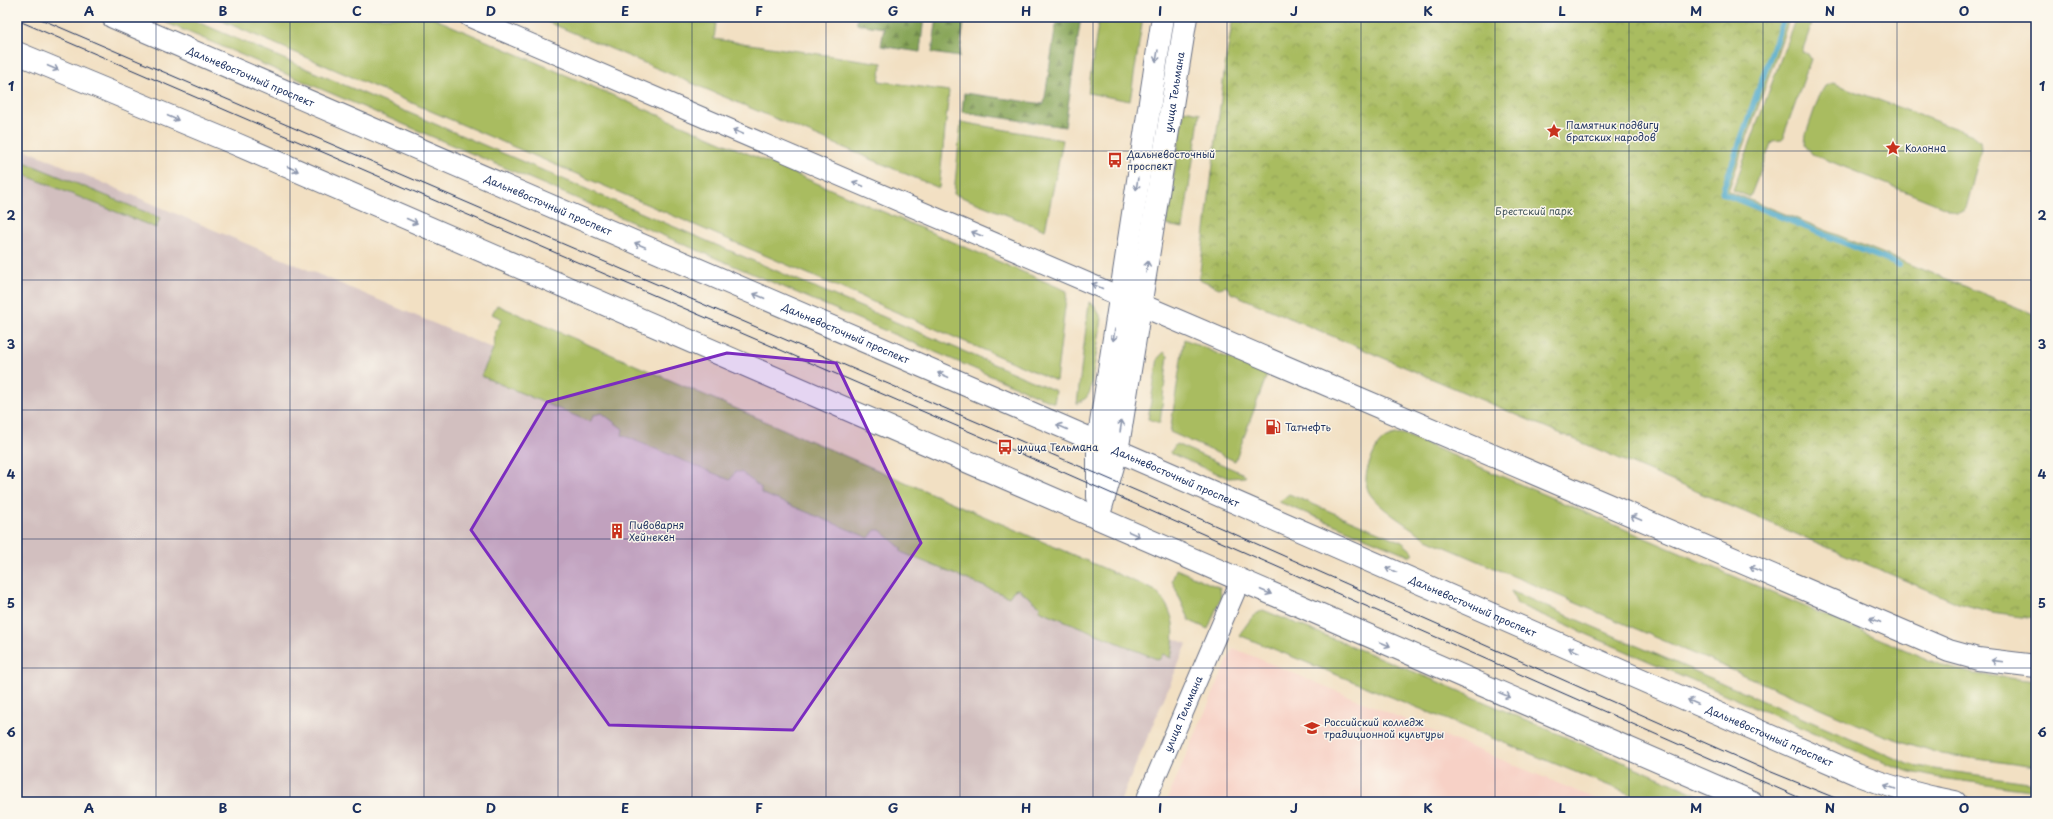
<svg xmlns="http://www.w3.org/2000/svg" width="2053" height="819" font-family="'Playpen Sans',sans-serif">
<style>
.built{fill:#f7d1c6}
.industrial{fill:#d2bfbf}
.grass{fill:#a9bc60;stroke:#62765f}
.forest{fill:url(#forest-firs);stroke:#506a5a}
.park{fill:url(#park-crowns);stroke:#62765f}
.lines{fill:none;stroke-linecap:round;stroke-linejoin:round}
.stream{stroke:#4ba7c9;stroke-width:6}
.minor-casing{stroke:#666d81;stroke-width:21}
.tertiary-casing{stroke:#666d81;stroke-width:24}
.secondary-casing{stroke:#666d81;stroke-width:24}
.minor{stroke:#fff;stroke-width:19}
.tertiary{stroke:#fff;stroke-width:22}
.secondary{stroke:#fff;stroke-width:22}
.tram{stroke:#1b2f5e;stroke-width:1}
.oneway{stroke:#8d97ae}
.marked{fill:#7b2cbf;fill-opacity:0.2;stroke:#7b2cbf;stroke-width:3;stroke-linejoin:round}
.grid{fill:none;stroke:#1b2f5e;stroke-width:1;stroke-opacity:0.55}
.labels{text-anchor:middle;stroke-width:3;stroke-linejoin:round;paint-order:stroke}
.street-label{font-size:10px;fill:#1b2f5e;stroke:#fbf7ec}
.poi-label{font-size:10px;fill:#1b2f5e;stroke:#fbf7ec;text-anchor:start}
.park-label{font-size:10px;fill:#46595f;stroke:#fbf7ec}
.neatline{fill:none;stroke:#1b2f5e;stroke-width:1.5}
.grid-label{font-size:13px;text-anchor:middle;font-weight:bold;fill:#1b2f5e}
</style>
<defs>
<pattern id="forest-firs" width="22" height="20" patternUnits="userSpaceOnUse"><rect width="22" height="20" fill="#86a456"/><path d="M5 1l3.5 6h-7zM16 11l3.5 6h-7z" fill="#6d864a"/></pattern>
<pattern id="park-crowns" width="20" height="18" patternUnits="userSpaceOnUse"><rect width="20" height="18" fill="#a9bc60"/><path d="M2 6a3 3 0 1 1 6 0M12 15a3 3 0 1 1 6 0" fill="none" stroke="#899952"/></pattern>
</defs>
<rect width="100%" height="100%" fill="#fbf7ec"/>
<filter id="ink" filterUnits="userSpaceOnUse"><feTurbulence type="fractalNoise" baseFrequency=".025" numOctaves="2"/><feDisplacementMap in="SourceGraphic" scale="8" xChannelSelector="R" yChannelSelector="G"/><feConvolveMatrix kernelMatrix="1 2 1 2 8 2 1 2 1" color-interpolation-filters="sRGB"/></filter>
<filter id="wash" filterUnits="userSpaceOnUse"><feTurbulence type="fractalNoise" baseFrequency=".012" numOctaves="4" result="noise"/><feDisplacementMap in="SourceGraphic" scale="16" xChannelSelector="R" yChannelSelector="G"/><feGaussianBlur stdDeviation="0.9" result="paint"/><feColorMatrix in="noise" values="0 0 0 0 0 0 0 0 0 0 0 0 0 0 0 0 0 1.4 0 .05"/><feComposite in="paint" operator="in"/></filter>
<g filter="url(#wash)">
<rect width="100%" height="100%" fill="#f2e0c3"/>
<path class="built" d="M1233,648l370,154h-437z"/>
<path class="industrial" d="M17,146l1170,498 -67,158h-1103z"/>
<g class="grass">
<path d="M153,17h33l870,374 -2,12z"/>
<path d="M213,17h218l636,274 -11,90z"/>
<path d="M536,17h138l42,6 -2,16 168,24 -3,18 70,10 -10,97z"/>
<path d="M1099,17h44l-13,84 -42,-8z"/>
<path d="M1796,17h18l-12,35 6,2 3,5 -29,81 -10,1 -22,56 -17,-7z"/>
<path d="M1833,83l140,52 7,6 1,8 -14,56 -4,6 -7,1 -144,-58 -7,-10 1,-10 13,-38 6,-10z"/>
<path d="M1184,110l16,3 -17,115 -17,-3z"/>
<path d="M961,122l102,18 -18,90 -91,-36z"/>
<path d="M17,159l143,59 -4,10 -139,-56z"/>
<path d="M1089,302l6,4 7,13 -12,73 -4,6 -9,6z"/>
<path d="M497,305l657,285c22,21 22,40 17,68l-8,-4 -4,6 -120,-50 1,-4 -22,-17 -4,1 -5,7 -108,-45v-4l-21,-18h-5l-6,8 -108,-45v-5l-20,-16h-6l-5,8 -108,-45 1,-6 -21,-16 -8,2 -4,7 -109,-46 13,-29 1,-15 7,-13 -10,-5z"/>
<path d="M1184,339l83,36 -32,86 -65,-29z"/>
<path d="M1164,352l4,4 -8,67 -12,-4 10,-61z"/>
<path d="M1403,434l540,232 32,8 61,7v86l-95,-13 -58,-19 -456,-196c-15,-11 -55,-34 -60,-51 -3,-12 1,-23 6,-33 7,-16 13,-19 30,-21z"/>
<path d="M1176,444l70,31 -1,2 -17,1 -58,-25z"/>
<path d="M1289,494l113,48 12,11 -3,3 -132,-54z"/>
<path d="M1176,569l44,19 1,9 -13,32 -18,-8 -18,-40z"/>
<path d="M1511,591l397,173 26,5 102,14v8l-102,-14 -27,-6 -35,-13 -355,-154z"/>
<path d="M1263,610l171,70 281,122h-66l-410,-167 14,-19z"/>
</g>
<g class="forest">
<path d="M857,17h67l-4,35 -39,-6 3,-18 -27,-4z"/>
<path d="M937,17h28l-6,40 -27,-4z"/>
<path d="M1057,17h24l-16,110 -103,-15 2,-19 80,11z"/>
</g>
<path class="park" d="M1233,17h557l-62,174 308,124v303l-45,-6 -33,-9 -727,-310 -5,-7 -7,2 -20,-9 26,-213z"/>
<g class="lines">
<path class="stream" d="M1784,17l-62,176 177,72"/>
</g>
</g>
<g filter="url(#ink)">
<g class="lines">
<g class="minor-casing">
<g id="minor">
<path d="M469,17l664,285"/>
<path id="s1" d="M1145,802l95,-221"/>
</g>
</g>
<g class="tertiary-casing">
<g id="tertiary">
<path d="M1141,305l808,346 29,8 58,7"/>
<path d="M1098,497v-54l65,-426"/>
<path id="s2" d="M1098,518l19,-66 69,-435"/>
</g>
</g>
<g class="secondary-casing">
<g id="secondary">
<path id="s3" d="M113,17l948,409 796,348c32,13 64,22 98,28"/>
<path d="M17,53l219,91 1516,658"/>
</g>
</g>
<use href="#minor" class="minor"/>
<use href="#tertiary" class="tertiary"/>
<use href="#secondary" class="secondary"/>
<g class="tram">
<path d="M36,17l1115,480 613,272 81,33"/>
<path d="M17,20l1039,449 753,333"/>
</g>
</g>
<defs><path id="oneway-shaft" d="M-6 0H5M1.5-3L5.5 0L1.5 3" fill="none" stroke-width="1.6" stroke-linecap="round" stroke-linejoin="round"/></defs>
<g class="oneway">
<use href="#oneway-shaft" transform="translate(1157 56) rotate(99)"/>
<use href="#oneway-shaft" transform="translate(53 68) rotate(23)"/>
<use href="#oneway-shaft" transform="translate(173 118) rotate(23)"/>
<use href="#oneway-shaft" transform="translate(738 132) rotate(-157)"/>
<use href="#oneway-shaft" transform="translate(293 169) rotate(24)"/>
<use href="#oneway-shaft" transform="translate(858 184) rotate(-157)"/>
<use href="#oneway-shaft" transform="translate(1137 184) rotate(99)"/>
<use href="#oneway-shaft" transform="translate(412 221) rotate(24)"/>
<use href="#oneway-shaft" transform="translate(977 234) rotate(-157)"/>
<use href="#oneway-shaft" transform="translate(640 245) rotate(-157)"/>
<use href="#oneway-shaft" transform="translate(1147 267) rotate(-81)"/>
<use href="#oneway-shaft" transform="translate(1097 286) rotate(-156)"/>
<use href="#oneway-shaft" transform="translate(759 296) rotate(-157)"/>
<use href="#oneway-shaft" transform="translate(1114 335) rotate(99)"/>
<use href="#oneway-shaft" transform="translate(943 375) rotate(-157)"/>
<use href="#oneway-shaft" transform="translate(1121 426) rotate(-81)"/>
<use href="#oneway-shaft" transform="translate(1062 427) rotate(-156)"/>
<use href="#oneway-shaft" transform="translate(1636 518) rotate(-157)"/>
<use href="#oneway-shaft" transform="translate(1134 534) rotate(24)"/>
<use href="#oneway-shaft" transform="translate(1755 569) rotate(-157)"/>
<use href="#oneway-shaft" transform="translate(1391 570) rotate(-157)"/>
<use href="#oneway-shaft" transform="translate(1266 592) rotate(23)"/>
<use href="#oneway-shaft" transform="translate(1875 620) rotate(-157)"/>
<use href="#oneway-shaft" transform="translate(1385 644) rotate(23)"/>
<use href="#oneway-shaft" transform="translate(1574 650) rotate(-156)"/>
<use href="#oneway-shaft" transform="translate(1997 661) rotate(-173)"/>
<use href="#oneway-shaft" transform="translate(1505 695) rotate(23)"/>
<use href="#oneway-shaft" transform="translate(1693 702) rotate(-156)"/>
<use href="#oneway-shaft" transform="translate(1890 787) rotate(-161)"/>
</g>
</g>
<path class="marked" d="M727,353l109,10 85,180 -128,187 -184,-5 -138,-195 76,-128z"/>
<path class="grid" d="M156,17v785M290,17v785M424,17v785M558,17v785M692,17v785M826,17v785M960,17v785M1093,17v785M1227,17v785M1361,17v785M1495,17v785M1629,17v785M1763,17v785M1897,17v785M17,151h2019M17,280h2019M17,410h2019M17,539h2019M17,668h2019"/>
<defs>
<g id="sight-bare" transform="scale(1.2)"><path d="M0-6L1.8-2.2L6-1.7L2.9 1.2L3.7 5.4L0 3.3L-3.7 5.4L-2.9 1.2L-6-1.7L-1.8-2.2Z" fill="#c8321e" stroke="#fbf7ec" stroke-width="2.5" paint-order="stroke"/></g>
<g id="bus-bare" transform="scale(1.2)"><path d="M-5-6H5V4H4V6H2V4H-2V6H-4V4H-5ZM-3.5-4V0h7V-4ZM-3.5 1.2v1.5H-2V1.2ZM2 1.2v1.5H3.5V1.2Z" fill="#c8321e" stroke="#fbf7ec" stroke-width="2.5" paint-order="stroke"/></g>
<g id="fuel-bare" transform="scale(1.2)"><path d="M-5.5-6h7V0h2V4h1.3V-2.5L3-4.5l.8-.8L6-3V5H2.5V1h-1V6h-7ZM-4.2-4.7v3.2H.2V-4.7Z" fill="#c8321e" stroke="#fbf7ec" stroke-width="2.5" paint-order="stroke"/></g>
<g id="building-bare" transform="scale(1.2)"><path d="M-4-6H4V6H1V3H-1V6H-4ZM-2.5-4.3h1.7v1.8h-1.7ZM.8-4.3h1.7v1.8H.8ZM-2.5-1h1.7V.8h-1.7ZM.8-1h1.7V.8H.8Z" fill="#c8321e" stroke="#fbf7ec" stroke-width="2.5" paint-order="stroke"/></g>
<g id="university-bare" transform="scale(1.2)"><path d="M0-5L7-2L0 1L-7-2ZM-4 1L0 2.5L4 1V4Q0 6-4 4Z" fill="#c8321e" stroke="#fbf7ec" stroke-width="2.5" paint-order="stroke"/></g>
</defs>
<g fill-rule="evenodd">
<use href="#sight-bare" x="1554" y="131"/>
<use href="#sight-bare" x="1893" y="148"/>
<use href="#bus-bare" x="1115" y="160"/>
<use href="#fuel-bare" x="1273" y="427"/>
<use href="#bus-bare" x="1005" y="447"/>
<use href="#building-bare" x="617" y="531"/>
<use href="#university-bare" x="1312" y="728"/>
</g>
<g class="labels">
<g class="street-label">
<text dy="4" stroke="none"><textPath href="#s3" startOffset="150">Дальневосточный проспект</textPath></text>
<text dy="4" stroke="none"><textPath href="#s2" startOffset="433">улица Тельмана</textPath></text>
<text dy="4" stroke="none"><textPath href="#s3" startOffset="474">Дальневосточный проспект</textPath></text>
<text dy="4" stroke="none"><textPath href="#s3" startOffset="798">Дальневосточный проспект</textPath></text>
<text dy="4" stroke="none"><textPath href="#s3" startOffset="1158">Дальневосточный проспект</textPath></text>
<text dy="4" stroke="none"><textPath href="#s3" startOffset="1482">Дальневосточный проспект</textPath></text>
<text dy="4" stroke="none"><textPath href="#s1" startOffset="96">улица Тельмана</textPath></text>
<text dy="4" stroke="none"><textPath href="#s3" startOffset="1806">Дальневосточный проспект</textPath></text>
</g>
<g class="poi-label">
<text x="1566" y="129">Памятник подвигу<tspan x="1566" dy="12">братских народов</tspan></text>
<text x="1905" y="152">Колонна</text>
<text x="1127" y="158">Дальневосточный<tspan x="1127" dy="12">проспект</tspan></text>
<text x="1285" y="431">Татнефть</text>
<text x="1017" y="451">улица Тельмана</text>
<text x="629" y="529">Пивоварня<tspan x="629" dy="12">Хейнекен</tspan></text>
<text x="1324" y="726">Российский колледж<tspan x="1324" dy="12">традиционной культуры</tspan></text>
</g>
<g class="park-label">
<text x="1534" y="215">Брестский парк</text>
</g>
</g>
<rect width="2053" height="819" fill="none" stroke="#fbf7ec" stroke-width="44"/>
<rect x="22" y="22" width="2009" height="775" class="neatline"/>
<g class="grid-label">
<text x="89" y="16">A</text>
<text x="223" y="16">B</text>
<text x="357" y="16">C</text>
<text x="491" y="16">D</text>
<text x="625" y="16">E</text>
<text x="759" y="16">F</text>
<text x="893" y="16">G</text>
<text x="1026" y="16">H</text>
<text x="1160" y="16">I</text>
<text x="1294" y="16">J</text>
<text x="1428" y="16">K</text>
<text x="1562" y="16">L</text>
<text x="1696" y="16">M</text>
<text x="1830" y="16">N</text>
<text x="1964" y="16">O</text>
<text x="11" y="91">1</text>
<text x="2042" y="91">1</text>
<text x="11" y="220">2</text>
<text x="2042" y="220">2</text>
<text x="11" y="349">3</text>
<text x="2042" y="349">3</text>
<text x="11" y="479">4</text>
<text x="2042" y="479">4</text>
<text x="11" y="608">5</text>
<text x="2042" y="608">5</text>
<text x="11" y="737">6</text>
<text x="2042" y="737">6</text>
<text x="89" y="813">A</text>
<text x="223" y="813">B</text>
<text x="357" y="813">C</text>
<text x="491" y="813">D</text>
<text x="625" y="813">E</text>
<text x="759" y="813">F</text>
<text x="893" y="813">G</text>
<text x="1026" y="813">H</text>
<text x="1160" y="813">I</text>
<text x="1294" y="813">J</text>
<text x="1428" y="813">K</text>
<text x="1562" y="813">L</text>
<text x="1696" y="813">M</text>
<text x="1830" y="813">N</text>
<text x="1964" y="813">O</text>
</g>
</svg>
